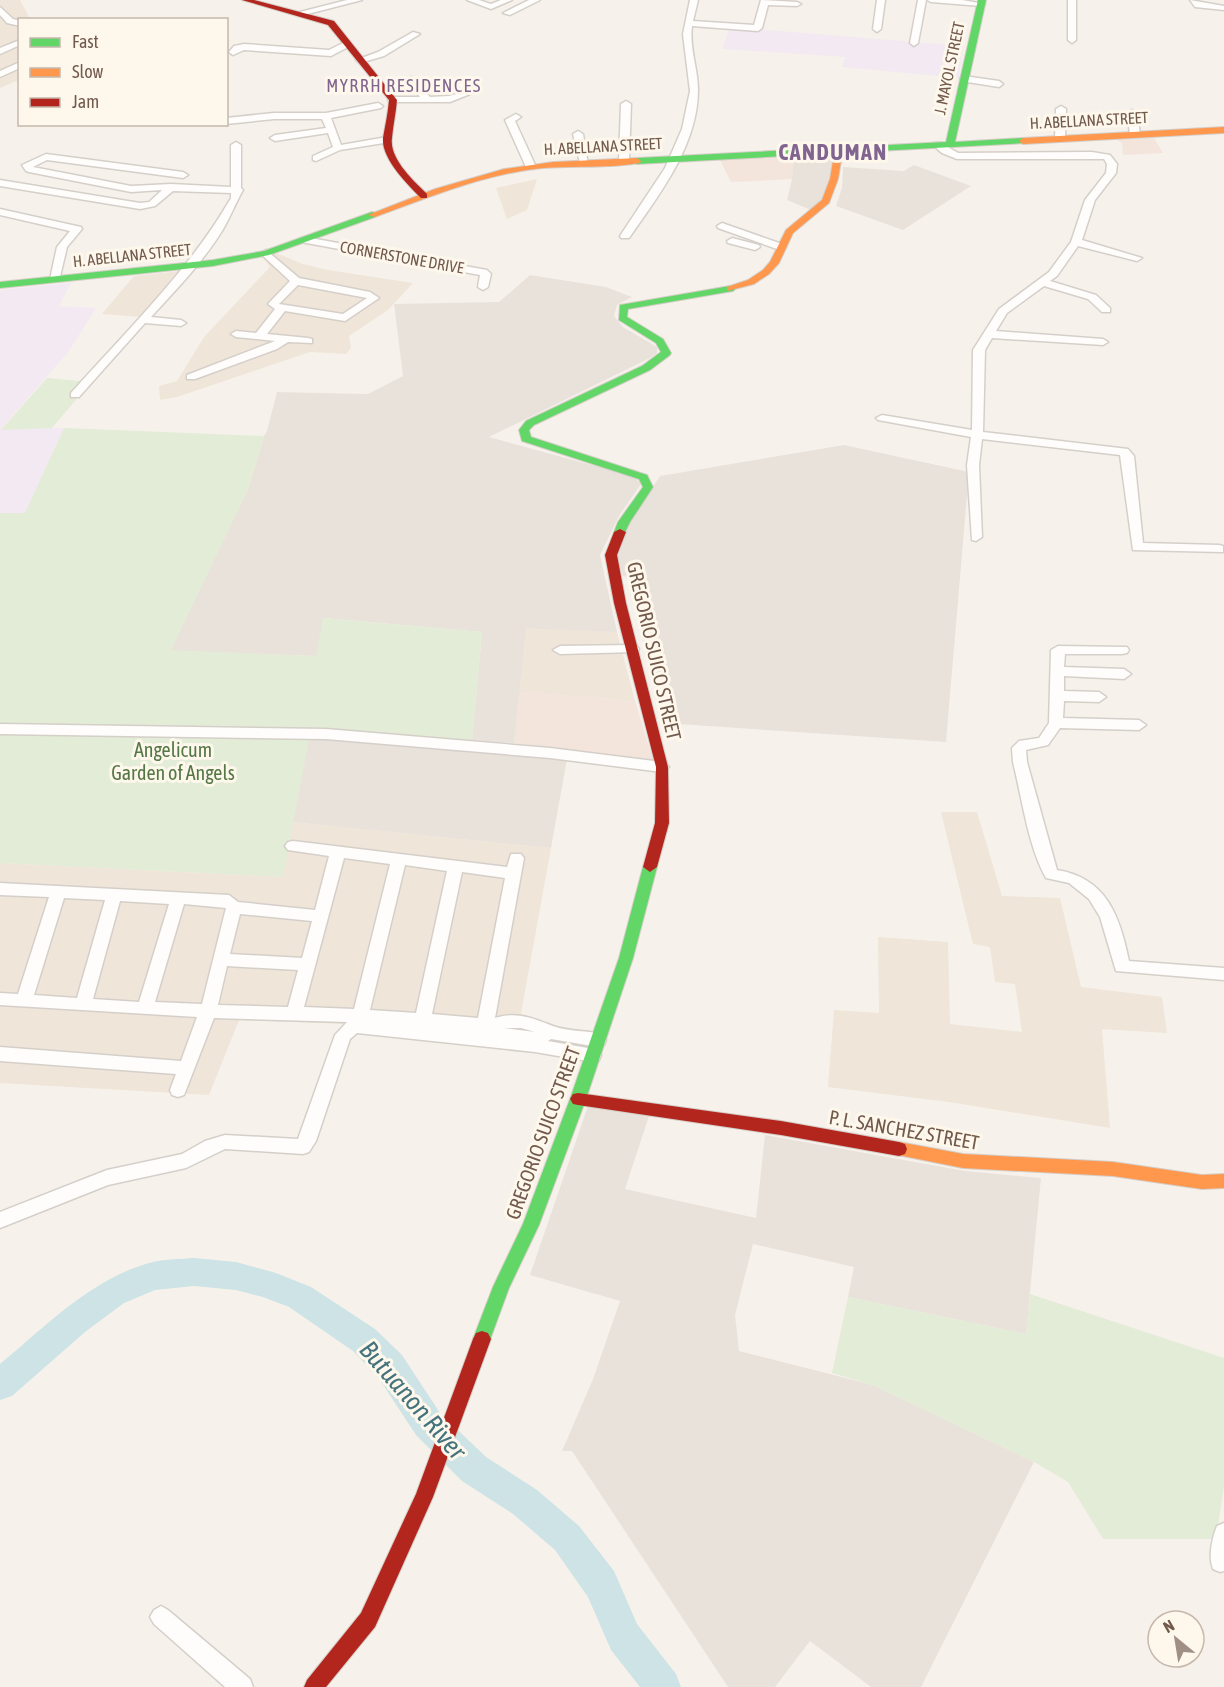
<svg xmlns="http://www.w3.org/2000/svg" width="1224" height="1687" font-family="'Asap Condensed',sans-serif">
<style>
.residential{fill:#efe5d9}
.commercial{fill:#f3e4dc}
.industrial{fill:#e8e2db}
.education{fill:#f3e9f2}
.green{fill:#e3ecd6}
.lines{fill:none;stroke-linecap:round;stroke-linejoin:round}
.river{fill:#cde3e5;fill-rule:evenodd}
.street-casing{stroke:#d5cfc9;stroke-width:3}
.fast-casing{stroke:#d5cec8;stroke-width:2}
.slow-casing{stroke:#d5cec8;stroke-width:2}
.jam-casing{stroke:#d5cec8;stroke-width:2}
.street{fill:#fefdfc;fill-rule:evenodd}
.fast{fill:#63d668;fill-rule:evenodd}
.slow{fill:#ff974d;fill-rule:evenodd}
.jam{fill:#b3261e;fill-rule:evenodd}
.labels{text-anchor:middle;stroke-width:6;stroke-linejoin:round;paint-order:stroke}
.far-street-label{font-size:16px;fill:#725a4c;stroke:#fef7ec}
.far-neighbourhood-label{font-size:18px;letter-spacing:1.5px;fill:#81648f;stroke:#fef7ec}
.street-label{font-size:20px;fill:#725a4c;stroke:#fef7ec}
.park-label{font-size:20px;fill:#547845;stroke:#fef7ec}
.far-district-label{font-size:22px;font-weight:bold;letter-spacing:1.5px;fill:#81648f;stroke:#fef7ec}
.near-water-label{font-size:26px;font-style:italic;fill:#44737e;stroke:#fef7ec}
</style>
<rect width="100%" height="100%" fill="#f6f2eb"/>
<g class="residential">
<path d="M0,0h20l10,19 -10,1 -1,60 -19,8z"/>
<path d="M537,179l-10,31 -20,9 -11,-31z"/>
<path d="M276,253l27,11 25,6 85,13 -25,27 -39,26 2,12 -5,6 -36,-2 -133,45 -17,3 -1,-14 18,-5 27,-44 66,-70 -8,-11z"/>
<path d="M182,271l-41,46 -39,-3 32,-38z"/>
<path d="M526,627l91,5 18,69 -116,-9z"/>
<path d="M941,812h36l25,84 58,2 21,89 81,10 5,36 -65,-4 8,99 -161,-26 -121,-15 6,-77 45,3 -1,-76 70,5 2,82 72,8 -7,-48 -20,-2 -5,-35 -17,-3z"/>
<path d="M292,822l259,26 -35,193 -118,-15 -159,-6 -30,75 -209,-12v-220l283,14z"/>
</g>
<g class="commercial">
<path d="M1154,138l9,15 -40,2 -1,-12 -5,-3z"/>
<path d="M794,156l-2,23 -61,3 -11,-22z"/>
<path d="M519,692l116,9 18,59 -139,-17z"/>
</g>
<g class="industrial">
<path d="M833,155l-5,31 -9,18 -8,6 -24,-10 5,-21 2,-23z"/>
<path d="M914,165l57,21 -68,44 -67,-24 6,-18 1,-21 61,4z"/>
<path d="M530,275l76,12 26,10 -15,8 -3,11 9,11 34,20v6l-7,5 -161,79 128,35 18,6 6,6 -22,32 -19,39 17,77 -91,-4 -12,115 -42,-3 10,-108 -158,-14 -7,38 -147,-5 78,-162 16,-53 3,-5 10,-39 91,2 35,-18 -9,-72 105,-2z"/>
<path d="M844,445l125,27 -23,270 -283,-19 -35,-146 -5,-1 -6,-20 7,-25 36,-55z"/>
<path d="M309,738l258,21 -16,89 -259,-26z"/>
<path d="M588,1106l62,7 -25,76 131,29 9,-83 200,36 76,7 -15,156 -178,-37 6,-30 -101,-23 -18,71 4,36 134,34 161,77 -113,225h-50l-61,-46 -35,46h-47l-156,-236h-10l31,-72 27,-78 -90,-26z"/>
</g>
<g class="education">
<path d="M730,27l233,19 -4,32 -117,-11 3,-10 -123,-8z"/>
<path d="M71,283l-12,23 37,2 -27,43 -68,78 63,-1 -38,85 -26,99v-322z"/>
</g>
<g class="green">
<path d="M47,378l44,4 -39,46 -51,2z"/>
<path d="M64,428l200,8 -16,53 -77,161 145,6 7,-38 159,14 -10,108 -41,-3 -2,11 -120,-9 -26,138 -283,-14v-350h25z"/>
<path d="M1030,1294l194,64v128l-8,53h-113l-35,-57 -34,-20 -161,-77 -41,-12 16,-76 178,37z"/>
</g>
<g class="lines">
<path class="river" d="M194,1258l42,4 40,11 35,14 64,42 27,26 38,58 46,44 51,33 42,36 35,45 23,53 39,50 5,13h-41l-29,-37 -23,-53 -33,-47 -42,-36 -51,-33 -46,-46 -38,-58 -25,-26 -64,-44 -26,-10 -27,-7 -42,-4 -39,4 -31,13 -39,29 -73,64 -12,4v-36c46,-38 93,-87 153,-102 13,-3 28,-3 41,-4z"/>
<g class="street-casing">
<g id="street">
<path d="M347,0h15l-62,16 -4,-3z"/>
<path d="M467,0h12l12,4 10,-4h11l-21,9z"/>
<path d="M529,0h11l-30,15 -7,-2z"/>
<path d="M690,0h8l-5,21 61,4 7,-25 36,2 4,2 -4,2 -29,-1 -6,23 -4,3 -66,-5c-3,22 6,42 6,64 0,55 -39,105 -69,148h-8l-1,-2 45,-68 17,-39 8,-38 -7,-57z"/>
<path d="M877,0h8l-4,29 -4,3 -4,-3z"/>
<path d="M918,0h8l-8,43 -4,3 -4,-3z"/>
<path d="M927,0h35l23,4 -4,2 -50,-4z"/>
<path d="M1068,0h8v40l-4,3 -4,-3z"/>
<path d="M1190,0l34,6v4l-29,-3z"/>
<path d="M0,7l13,12 7,2v5l-13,-3 -7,-8z"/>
<path d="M413,32l7,2 -36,22 -24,7 -4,-3 22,-8z"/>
<path d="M20,40v5l-20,9v-6z"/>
<path d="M345,42l4,3 -1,2 -17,9 -87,-6 -11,5 -4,-3 5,-6 10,-2 85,6z"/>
<path d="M20,62v6l-20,9v-6z"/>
<path d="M964,76l35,5 4,3 -4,3 -38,-6 -1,-2z"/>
<path d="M411,77l19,20 19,-1 11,-3 1,-5 -6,-6 4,-3 9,6 2,9 -20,8h-60l-2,-2 5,-3h27l-13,-17z"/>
<path d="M626,101l5,3 -2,56 -5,3 -5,-3 2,-56z"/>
<path d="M378,103l5,3 -2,2 -50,10 10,27 46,-8 3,1v4l-50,8 -24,11 -3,-1v-4l20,-9 -5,-14 -53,8 -5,-3 5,-3 51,-7 -4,-9h-48l-48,5v-6l48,-5h52z"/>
<path d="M1061,106l5,3 -1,29 -5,3 -5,-3 1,-29z"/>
<path d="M1132,110l5,3 3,21 -5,3 -5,-3 -3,-21z"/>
<path d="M516,114l5,3 -6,4 21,46 -2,2 -8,-2 -21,-47z"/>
<path d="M578,131l5,3 5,31 -8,-2 -7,-29z"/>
<path d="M236,142l5,3v43l2,2c-7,12 -13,28 -21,41 -20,32 -46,59 -71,86l30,3 5,3 -5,3 -36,-3 -66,74h-8v-4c56,-63 118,-122 160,-195v-5l-58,-2 -18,15 -15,3 -140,-23v-6l140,23 9,-1 13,-12 -31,2 -102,-20 -3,-1 -4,-6 24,-11 137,18 5,3 -5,3 -136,-18 -14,7 98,19 40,-2 60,3v-42z"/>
<path d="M935,143h6l17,10 134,-1 18,3 7,9 -1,9 -21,27 -13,40 60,18 -5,3 -59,-15 -21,30 -7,5 46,14 14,13v4h-8l-14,-13 -44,-13 -37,27 -11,18 107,8 5,3 -5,3 -111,-7 -7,12 -2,82 145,17 6,7 9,87 76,2 4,1v6l-90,-2 -13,-95 -138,-16 -3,26 3,72 -6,4 -4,-1 -5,-75 4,-28 -93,-17 -2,-2 6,-3 90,15 1,-80 26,-41 50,-37 22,-30 14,-42 21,-27 1,-9 -3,-5h-147l-15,-6 -7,-6z"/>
<path d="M0,209l81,18 1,2 -15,18 -8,34 -9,-2 7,-32 13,-16 -70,-16z"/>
<path d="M722,223l63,22 1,2 -9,2 -59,-21 -1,-2z"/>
<path d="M305,237l182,33 4,4 -3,13 -5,3 -5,-3 2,-12 -179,-33v-4z"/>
<path d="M732,238l27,7 1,2 -5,3 -27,-7 -1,-2z"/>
<path d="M266,250l33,28 71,14 9,6 -34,23 -60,-10 -18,23 41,4 4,1v4l-24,-1 -11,7 -82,30h-8v-4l88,-34 -39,-4 -5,-3 5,-3 20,2 19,-24 -7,-5 22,-23 -28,-26 -1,-2zM298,285l69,13 -24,16 -64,-10z"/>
<path d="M632,645l5,1 2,3 -2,3 -77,2 -7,-4 7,-4z"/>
<path d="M1058,646l69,1 2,3 -2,3 -5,1h-57l-1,13 60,2 7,5 -7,5 -60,-3v15l35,1 7,5 -7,5 -35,-1 -1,17 76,2 7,5 -7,5 -79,-2 -12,17 -22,5 1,12 30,108c50,8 63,47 72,91l95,7v12l-108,-9 -16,-54 -11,-18 -20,-16 -23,-5c-18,-32 -24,-80 -33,-116l-1,-14 7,-7 20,-3 10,-15 2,-73z"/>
<path d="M0,724l326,5 224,19 112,14 7,5 -7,5 -112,-14 -224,-19 -326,-5z"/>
<path d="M293,841l214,26 4,-13h10l3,4 -29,160c22,-7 37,0 58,8 16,6 35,4 51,9l2,5 -2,5 -6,2 -47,-8 -3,2 51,9 2,5 -2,5 -6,2 -58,-10 -178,-19 -7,6 -34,102 -7,11 -6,2 -78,-5 -39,19 -78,17 -108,43v-16l107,-42 75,-16 23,-13 20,-6 73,4 37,-104 12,-13 -133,-4 -28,72 -2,5 -6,2 -6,-2 -2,-5 6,-16 -176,-13v-14l181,14 16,-44 -197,-12v-12l18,1 31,-97 -49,-2v-12l229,12 9,7 77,8 14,-54 -41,-6 -3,-4 3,-4zM344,858l46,6 -36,145 -50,-2zM405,865l42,6 -31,142 -46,-3zM462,872l43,6 -27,140 -46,-4zM64,898l41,2 -28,98 -43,-3zM120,901l49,3 -30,98 -46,-3zM184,904l42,4 -24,96 -47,-2zM240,914l72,7 -10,37 -72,-4zM227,966l71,4 -10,37 -70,-2zM504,1028h17l14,4z"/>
<path d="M1224,1523v48l-4,1 -7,-3c-5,-12 -1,-31 4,-43z"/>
<path d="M161,1606l7,4 82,69 3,8h-28l-71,-63 -4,-7 4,-7z"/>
</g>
</g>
<g class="fast-casing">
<g id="fast">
<path d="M978,0h8l-31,142 68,-4 4,3 -1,2 -389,21 -4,-3 4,-3 309,-16z"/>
<path d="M372,212l3,1v4l-106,38 -56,11 -213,22v-6l213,-22 51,-9z"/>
<path d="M730,286l5,3 -2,2 -105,18 -1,8 36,22 8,14 -1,2 -20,15 -116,55 -5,5 2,7 116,38 6,12 -23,35 -6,12h-8l-2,-2 4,-10 25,-35 -4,-8 -117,-38 -3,-11 7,-9 116,-55 19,-14 -5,-9 -37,-23 1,-15z"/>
<path d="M650,862l7,5 -24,91 -47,141 -47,126 -30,63 -21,57 -6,2 -6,-2 -3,-6 20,-52 30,-63 47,-125 49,-141 24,-91z"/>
</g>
</g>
<g class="slow-casing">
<g id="slow">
<path d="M1224,127v6l-201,11 -4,-3 4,-3z"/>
<path d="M839,146l4,3 -5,30 -9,24 -36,30 -14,30 -10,11 -15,10 -27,7v-4l21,-7 15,-10 7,-8 16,-32 36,-30 8,-21 5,-30z"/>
<path d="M637,158l4,3 -1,2c-34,6 -71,2 -106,6 -55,7 -107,29 -159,48l-7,-2 67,-26 69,-20 49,-7z"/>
<path d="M899,1142l64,12 150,8 89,13 22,-1v14l-22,1 -89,-13 -150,-8 -70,-14 -2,-5 2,-5z"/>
</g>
</g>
<g class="jam-casing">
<g id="jam">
<path d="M242,0h12l80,21 63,79c-1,13 -4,25 -5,38 -3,21 22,43 35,56v4h-6c-13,-13 -40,-40 -38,-60 2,-12 5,-25 6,-38l-61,-75z"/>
<path d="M620,529l6,3 -9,23 9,48 42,164 1,56 -12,44 -7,5 -7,-5 12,-44 1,-56 -42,-164 -9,-48 9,-23z"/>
<path d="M578,1093l203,28 118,21 6,2 2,5 -2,5 -6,2 -118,-21 -203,-30 -5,-1 -3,-5 3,-5z"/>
<path d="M482,1331l6,2 3,6 -58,158 -58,130 -49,60h-22l3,-7 54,-67 55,-119 57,-155 3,-6z"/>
</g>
</g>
<use href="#street" class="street"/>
<use href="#fast" class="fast"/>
<use href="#slow" class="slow"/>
<use href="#jam" class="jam"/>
</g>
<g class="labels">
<g class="far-street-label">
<text transform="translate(949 68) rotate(-78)" y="6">J. MAYOL STREET</text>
<text transform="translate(1089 120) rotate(-3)" y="6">H. ABELLANA STREET</text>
<text transform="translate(603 146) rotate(-3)" y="6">H. ABELLANA STREET</text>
<text transform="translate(132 255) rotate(-6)" y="6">H. ABELLANA STREET</text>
<text transform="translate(402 257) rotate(10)" y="6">CORNERSTONE DRIVE</text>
</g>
<g class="far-neighbourhood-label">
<text x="404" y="92">MYRRH RESIDENCES</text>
</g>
<g class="street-label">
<text transform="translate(654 651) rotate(77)" y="7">GREGORIO SUICO STREET</text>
<text transform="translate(904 1130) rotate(10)" y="7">P. L. SANCHEZ STREET</text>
<text transform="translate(543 1133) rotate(-70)" y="7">GREGORIO SUICO STREET</text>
</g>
<g class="park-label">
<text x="173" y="757">Angelicum<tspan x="173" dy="23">Garden of Angels</tspan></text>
</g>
<g class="far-district-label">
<text x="833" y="160">CANDUMAN</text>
</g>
<g class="near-water-label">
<text transform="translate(413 1400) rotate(49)" y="9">Butuanon River</text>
</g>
</g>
<rect x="18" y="18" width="210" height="108" fill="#fef7ec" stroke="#c6b8ac" stroke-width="1.5"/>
<rect x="30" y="38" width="30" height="9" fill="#63d668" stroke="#c6b8ac" stroke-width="1.5"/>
<text x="72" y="48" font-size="18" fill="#725a4c">Fast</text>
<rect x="30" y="68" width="30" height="9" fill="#ff974d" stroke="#c6b8ac" stroke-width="1.5"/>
<text x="72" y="78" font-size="18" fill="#725a4c">Slow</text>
<rect x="30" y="98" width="30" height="9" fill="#b3261e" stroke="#c6b8ac" stroke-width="1.5"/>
<text x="72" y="108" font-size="18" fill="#725a4c">Jam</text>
<g transform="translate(1176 1639) rotate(330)"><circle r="28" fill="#fef7ec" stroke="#c6b8ac" stroke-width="1.5"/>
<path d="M0-4.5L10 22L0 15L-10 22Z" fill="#a08f84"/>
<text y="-9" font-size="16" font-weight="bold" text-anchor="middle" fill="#725a4c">N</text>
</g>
</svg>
